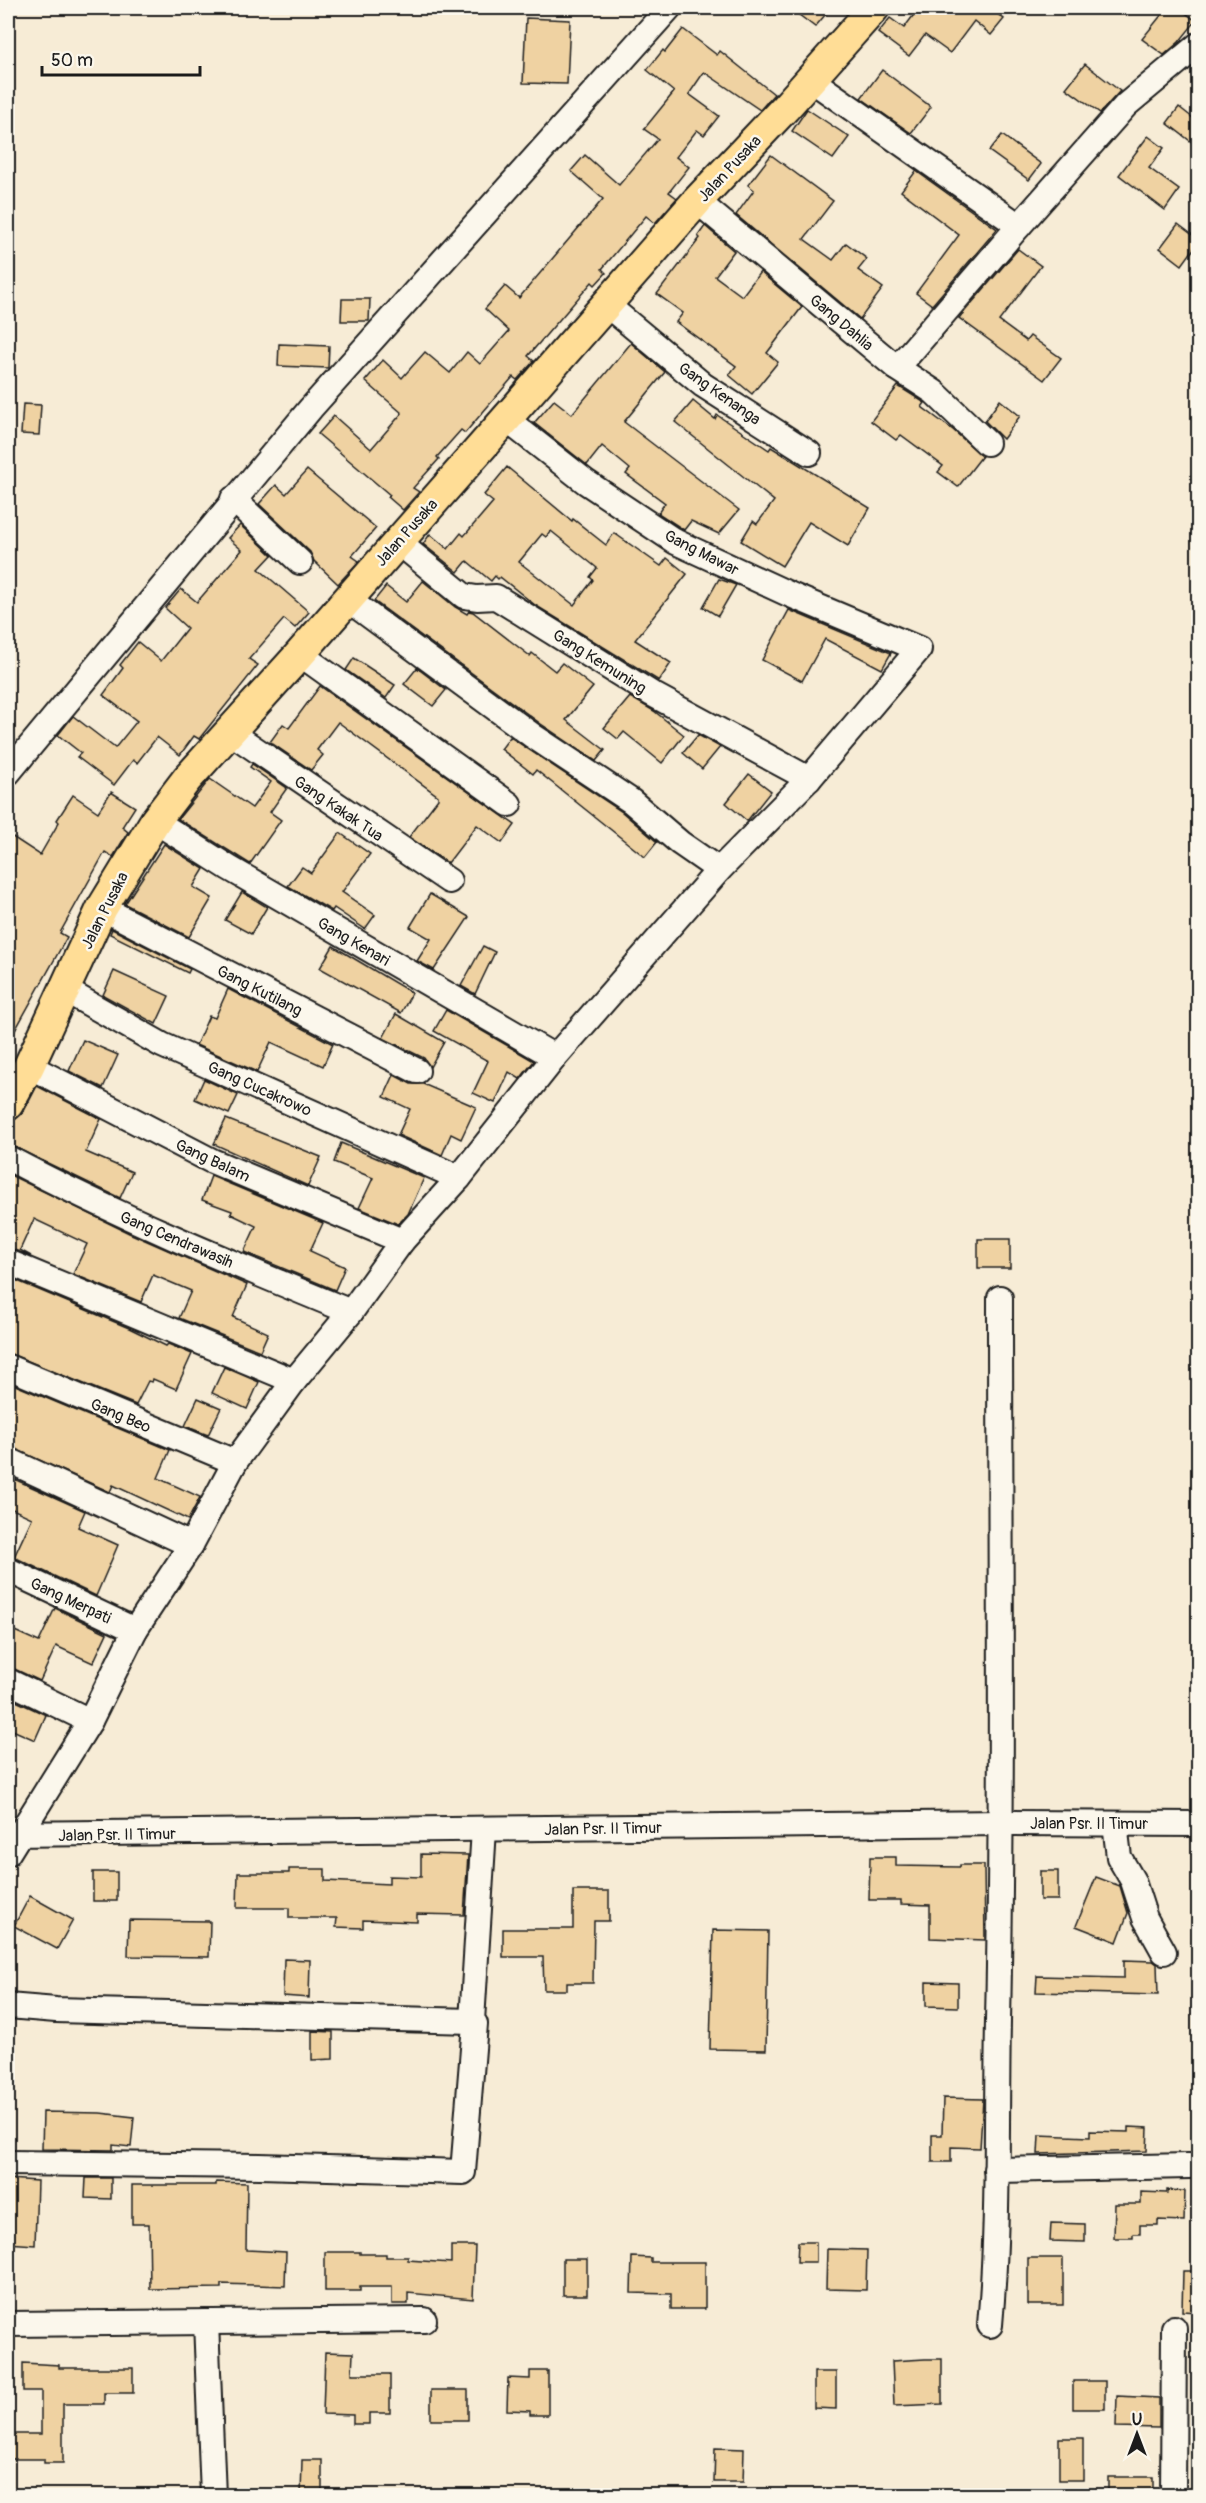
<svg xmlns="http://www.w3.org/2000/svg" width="1206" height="2503" font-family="Pangolin,sans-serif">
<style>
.building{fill:#efd2a2;stroke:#1c1c1c;stroke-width:1.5;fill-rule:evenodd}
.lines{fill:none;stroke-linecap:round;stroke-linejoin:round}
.minor-casing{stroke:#1c1c1c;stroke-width:28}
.major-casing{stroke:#1c1c1c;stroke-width:34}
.minor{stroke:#fbf7ec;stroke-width:24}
.major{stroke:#ffdd96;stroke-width:30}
.labels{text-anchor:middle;stroke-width:5;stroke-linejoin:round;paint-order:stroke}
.street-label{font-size:16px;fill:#1c1c1c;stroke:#fbf7ec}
</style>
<rect width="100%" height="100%" fill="#f7ecd6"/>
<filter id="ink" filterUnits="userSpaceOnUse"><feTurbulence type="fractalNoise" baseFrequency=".0167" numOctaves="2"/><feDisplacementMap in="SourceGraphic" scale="12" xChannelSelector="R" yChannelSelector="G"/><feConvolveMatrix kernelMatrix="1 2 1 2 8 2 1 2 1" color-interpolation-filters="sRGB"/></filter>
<g filter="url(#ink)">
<g class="building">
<path d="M790,8h41l-16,19z"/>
<path d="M919,8h70l15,11 -13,16 -17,-14 -24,32 -25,-18 -16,21 -31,-23 12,-15 14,10z"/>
<path d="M1167,8h12l17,13 -17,21 -15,13 -22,-16z"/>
<path d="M526,18l44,2 -3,64 -44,-1z"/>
<path d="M683,29l34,26 3,-4 54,43 -14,16 -56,-38 -15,22 30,22 -15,19 -7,-5 -21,27 13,10 -20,25 8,6 -22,25 -9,-7 -44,53 4,4 -11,12 -3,-3 -64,74 6,5 -17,19 -4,-3 -48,56 -4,-3 -24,27 2,2 -26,29 6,4 -16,18 -15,-13 2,-2 -72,-61 16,-18 37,33 31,-36 -37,-32 18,-21 19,18 23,-26 25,21 17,-21 13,12 29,-33 -24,-22 20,-23 14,12 84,-99 -32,-28 14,-16 34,30 39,-46 -14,-10 30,-37 -27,-22 16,-20 2,2z"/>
<path d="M1085,64l35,27 -20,22 -34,-25z"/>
<path d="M882,70l49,37 -20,26 -50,-35z"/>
<path d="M1179,107l19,15v25l-31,-24z"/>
<path d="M807,109l42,28 -16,22 -41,-28z"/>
<path d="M1002,135l39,29 -12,16 -40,-29z"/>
<path d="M1148,136l16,12 -15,20 30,22 -14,20 -46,-35z"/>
<path d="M771,155l62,46 -29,38 29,21 13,-17 21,16 -9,11 25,18 -23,31 -124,-104 18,-25 -6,-5z"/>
<path d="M916,171l81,58 -65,76 -16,-12 43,-58 -58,-44z"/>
<path d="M1178,224l20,15v4l-16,22 -22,-17z"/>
<path d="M705,226l29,25 -19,25 27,20 18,-24 42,35 -35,46 11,9 -26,32 -23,-19 7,-9 -60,-44 7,-9 -26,-19 43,-56 -2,-2z"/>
<path d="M1018,249l23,17 -42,55 27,20 4,-5 31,22 -17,22 -85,-62z"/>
<path d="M342,299h28l-1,22h-28z"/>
<path d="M631,343l34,29 -41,50 115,88 -20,24 -28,-13 -7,9 -26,-17 7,-10 -39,-29 4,-5 -28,-23 -15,19 -53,-42 20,-23 18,14z"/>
<path d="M279,344l50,2 -1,22 -50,-2z"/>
<path d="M898,386l27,17 -3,4 31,23 29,26 -24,31 -20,-15 5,-6 -42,-31 -5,5 -25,-19z"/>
<path d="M1000,400l20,16 -17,23 -18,-18z"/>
<path d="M693,401l22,18 2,-4 52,35 2,-3 99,61 -22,38 -39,-24 -27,44 -41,-25 12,-20 4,3 17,-23 -99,-79z"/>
<path d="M23,404l18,1 -2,30 -18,-1z"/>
<path d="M507,467l65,54 1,-2 33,26 8,-12 47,33 6,-8 20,16 -52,66 36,23 -12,18 -124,-76 -35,-28 -2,2 -3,-3 -4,5 -24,-20 -9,11 -35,-28 7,-10 18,15 13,-16 3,3 29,-34 -9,-7zM551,531l46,37 -7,9 3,3 -19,25 -55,-43 23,-28 4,3z"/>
<path d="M307,470l69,58 -24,28 7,5 -21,23 -24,-23 -4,-9 -51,-48 17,-19 10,9z"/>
<path d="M240,525l32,30 -13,14 50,43 -14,16 -11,-9 -35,40 9,6 -59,74 -5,-3 -14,19 -23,-18 -20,26 -4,-3 -19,25 -37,-28 4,-4 -23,-18 15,-19 42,32 22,-27 -34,-26 20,-27 -3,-3 18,-23 23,19 26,-33 -22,-20 16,-19 16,13 45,-52 -14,-12z"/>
<path d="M719,579l17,6 -18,31 -15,-9z"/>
<path d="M423,581l32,26 12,7 2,-3 4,1 57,44 2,-3 23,18 7,-8 31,24 -27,33 39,30 -9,11 -55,-37 -167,-123 12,-15 20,16z"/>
<path d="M789,610l102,43 -9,16 -57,-30 -23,42 -40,-21z"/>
<path d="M354,658l41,27 -9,13 -40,-28z"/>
<path d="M417,668l29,22 -13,16 -29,-22z"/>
<path d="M320,686l195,139 -13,18 -25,-18 -29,38 -39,-26 29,-38v-3l-100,-74 -21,28 6,5 -12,15 -41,-28 13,-18 6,4z"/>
<path d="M630,697l24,14 30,24 -22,28 -38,-31 -6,7 -14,-11z"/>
<path d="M698,735l22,12 -18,22 -19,-16z"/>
<path d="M510,737l112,75 35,30 -12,15 -109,-87 -3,4 -32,-25z"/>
<path d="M252,764l35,24 -17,24 11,8 -31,44 -72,-45 32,-40 42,29 19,-26 -21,-15z"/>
<path d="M749,774l22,17 -24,30 -21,-18z"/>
<path d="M111,792l24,15 -13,20 6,5 -15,25 -8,-5 -45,81 7,4 -59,106v-209l32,21 19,-33 -2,-2 16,-25 25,17z"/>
<path d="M340,833l30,21 -28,38 33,23 -10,14 -31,-21 -2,3 -44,-25 14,-19 9,6z"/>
<path d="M164,844l40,25 -11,18 19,11 -23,39 -64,-33z"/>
<path d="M242,892l25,15 -16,27 -26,-14z"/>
<path d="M430,894l39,23 -35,53 -17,-9 14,-22 -21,-12z"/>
<path d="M112,929l78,40 -2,4 -78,-39z"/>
<path d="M333,946l79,47 -11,20 -81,-45z"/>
<path d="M483,946l12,6 -20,42 -14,-8z"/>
<path d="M114,971l55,25 -13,28 -53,-29z"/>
<path d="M228,989l105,55 -10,22 -52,-24 -14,30 -61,-27 13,-29 6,2z"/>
<path d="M446,1010l88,51 -14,18 -11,-7 -14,31 -22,-10 15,-32 -54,-30z"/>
<path d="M396,1014l48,28 -14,25 -6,-9 -41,-20z"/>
<path d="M83,1040l35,15 -15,33 -34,-17z"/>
<path d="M394,1075l17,9h12l53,23 -15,32 -10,-5 -9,21 -44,-20 12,-26 -26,-12z"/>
<path d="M204,1079l34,16 -9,19 -34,-15z"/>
<path d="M37,1086l64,33 -15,33 46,20 -12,26 -112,-54v-23l8,-2 7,-6z"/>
<path d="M226,1119l95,38 -13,29 -94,-42z"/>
<path d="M341,1143l83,35 -16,36 -10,10 -39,-16 14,-30 -39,-16z"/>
<path d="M8,1174l121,59 118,52 -14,32 35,16 -8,18 -81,-33 12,-27 -38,-16 -12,27 -68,-28 14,-30 -53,-25 -14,31 11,6 -23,-8z"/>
<path d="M211,1176l112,47 -13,28 35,16 -10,23 -91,-38 12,-26 -25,-12 1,-3 -30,-11z"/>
<rect x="978" y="1239" width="32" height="29"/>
<path d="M8,1277l121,51 37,18 2,-2 24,10 -16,35 -23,-10 -1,3 -4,-1 -12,24 -128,-52z"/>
<path d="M224,1367l35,15 -12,27 -35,-16z"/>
<path d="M8,1382l162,68 -12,28 42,19 -12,23 -75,-35 -3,7 -102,-46z"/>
<path d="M198,1398l23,10 -13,27 -23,-9z"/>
<path d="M14,1479l71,32 -7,16 40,18 -22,51 -82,-39 18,-39 -24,-11v-13z"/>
<path d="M55,1608l52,25 -14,30 -37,-17 -16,35 -32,-15v-38l31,14z"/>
<path d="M16,1701l30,14 -11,25 -27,-12v-9z"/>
<path d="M421,1854l47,1 -4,60 -47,-1v8l-54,-2v8l-27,-1 1,-9h-48v-10h-52l1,-35h51v-4h36v12l64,3v-8l32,1z"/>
<path d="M870,1857h26v9l64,1v-2h24l1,75 -55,-2v-33l-29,-1v-4h-32z"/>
<rect x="1040" y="1871" width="18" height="29"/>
<rect x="93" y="1872" width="24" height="29"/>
<path d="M1096,1877l24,9 8,27 -11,29 -41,-16z"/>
<path d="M573,1891h36v30h-15l-1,62h-26v7h-23l-1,-33h-40v-28h70z"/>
<path d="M30,1896l43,24 -16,29 -43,-23z"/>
<path d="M129,1920l81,1 -1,36 -81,-1z"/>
<path d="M713,1930l55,1 -2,119 -56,-1z"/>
<path d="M284,1959l26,1 -1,38 -26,-2z"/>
<path d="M1124,1960l29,1 4,3 1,31 -122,-3 1,-16 87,2z"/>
<path d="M926,1982l32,1v24l-32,-1z"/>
<path d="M312,2031l21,1v27l-21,1z"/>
<path d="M943,2098l40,1 -3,49 -29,-1v15h-19v-27h10z"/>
<path d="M43,2112l57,1 34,4 -3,30 -18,-2v5l-71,-1z"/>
<path d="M1129,2127l19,1 -1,23 -109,3 1,-19 51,2v-6l39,1z"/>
<path d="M86,2178h25v21l-26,-1z"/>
<path d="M8,2179l29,2 -2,64 -27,-2 1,-43h-1z"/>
<path d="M216,2182l31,1 -1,67 40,2 -1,34 -64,-2v4l-71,1 -1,-65h-17v-39h84z"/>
<path d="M1167,2190l18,1 -1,30 -26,-1v5h-18v9h-7v4h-19l1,-34h26v-12l26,1z"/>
<path d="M1051,2223l34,1v18l-35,-1z"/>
<path d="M798,2242h18v20h-19z"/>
<path d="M451,2246h24l-2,53 -65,-6v11h-16v-17h-32v4h-35v-39h35v2h26v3h22v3l43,3z"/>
<path d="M827,2249l40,1 -1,40 -40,-1z"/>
<path d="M632,2257l19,1v4h54v47h-34v-15l-40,-1z"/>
<rect x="1028" y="2258" width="35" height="47"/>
<rect x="563" y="2259" width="24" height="36"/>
<path d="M1183,2271h15v41l-16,-1z"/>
<path d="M325,2352l28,1 -1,21h38v39h-21v11h-16v-9l-30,-1z"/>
<path d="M925,2359h17v45l-48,2 -2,-45z"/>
<path d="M23,2363l36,2v3h74v25h-29v11h-41v59h-19v-4h-36v-25h33v-43h-18z"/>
<path d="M530,2371h18v44h-18v-4l-23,-1 1,-32 22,1z"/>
<path d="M814,2372h22v37l-22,-1z"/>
<rect x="1073" y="2381" width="32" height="28"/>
<rect x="431" y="2390" width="37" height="30"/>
<path d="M1117,2396l42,2v30l-43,-1z"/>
<rect x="1059" y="2438" width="24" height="42"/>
<path d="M715,2448l29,1 -1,33h-29z"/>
<path d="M302,2460h20v36h-21z"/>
<rect x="1108" y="2477" width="45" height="19"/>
</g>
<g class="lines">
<g class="minor-casing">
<g id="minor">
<path d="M810,79l209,147"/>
<path d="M697,201l200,167 37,24 53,51"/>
<path d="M607,305l96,80 106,68"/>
<path d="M897,368l122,-142 107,-121 72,-60"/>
<path d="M233,499l67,63"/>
<path d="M398,542l66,54 13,2 19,-1 156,97 157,85"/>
<path d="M347,599l186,137 98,65 49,42 39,27"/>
<path d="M300,654l209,150"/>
<path d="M230,732l219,149"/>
<path d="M8,773l303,-365 358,-400"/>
<path d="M155,821l74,47 326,189"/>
<path d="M102,908l315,163"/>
<path d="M65,990l97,55 297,133"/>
<path d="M29,1066l183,95 190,80"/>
<path d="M8,1158c111,59 226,106 343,154"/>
<path d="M8,1262l286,119"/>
<path d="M8,1367l227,95"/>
<path d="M8,1460l183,85"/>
<path d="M8,1570l127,60"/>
<path d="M8,1681l82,40"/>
<path d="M1115,1824l4,33 14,24 12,37 19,34"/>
<path d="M8,1834l994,-11 196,1"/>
<path d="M8,1853l82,-132 45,-91 56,-85 44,-83 59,-81 57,-69 51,-71 57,-63 96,-121 164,-187 90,-91 110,-130 -126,-53 -117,-54 -90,-60 -79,-62"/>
<path d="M8,2006l48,4 416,11"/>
<path d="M8,2163l252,3 203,6 12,-148 -3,-3 12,-192"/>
<path d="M996,2170l193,-4"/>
<path d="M206,2322l7,174"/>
<path d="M8,2324l416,-4"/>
<path d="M990,2325c9,-101 6,-203 8,-304 5,-241 2,-482 2,-723"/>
<path d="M1173,2496l1,-168"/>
</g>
</g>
<g class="major-casing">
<path id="major" d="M8,1104l21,-38 73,-158 53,-87 32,-42 113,-125 397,-453 88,-93 89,-100"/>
</g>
<use href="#minor" class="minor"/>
<use href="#major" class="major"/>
</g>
</g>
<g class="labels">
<g class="street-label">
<text transform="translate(729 168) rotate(-47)" y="6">Jalan Pusaka</text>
<text transform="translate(842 322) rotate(40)" y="6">Gang Dahlia</text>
<text transform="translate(720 393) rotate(35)" y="6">Gang Kenanga</text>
<text transform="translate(406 532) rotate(-48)" y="6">Jalan Pusaka</text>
<text transform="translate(702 552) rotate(27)" y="6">Gang Mawar</text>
<text transform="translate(600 661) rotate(32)" y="6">Gang Kemuning</text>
<text transform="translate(339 808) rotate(34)" y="6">Gang Kakak Tua</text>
<text transform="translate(104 910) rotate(-63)" y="6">Jalan Pusaka</text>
<text transform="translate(354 941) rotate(30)" y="6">Gang Kenari</text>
<text transform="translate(260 990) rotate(27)" y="6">Gang Kutilang</text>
<text transform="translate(260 1088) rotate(24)" y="6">Gang Cucakrowo</text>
<text transform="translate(213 1160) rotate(25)" y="6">Gang Balam</text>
<text transform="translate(177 1239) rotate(23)" y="6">Gang Cendrawasih</text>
<text transform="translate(121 1415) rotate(23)" y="6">Gang Beo</text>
<text transform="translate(71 1600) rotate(25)" y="6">Gang Merpati</text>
<text x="1089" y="1829">Jalan Psr. II Timur</text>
<text transform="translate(603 1828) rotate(-1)" y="6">Jalan Psr. II Timur</text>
<text transform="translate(117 1834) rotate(-1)" y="6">Jalan Psr. II Timur</text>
</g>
</g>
<rect width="1206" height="2503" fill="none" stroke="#fbf7ec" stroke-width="30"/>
<rect x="15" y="15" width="1176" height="2473" fill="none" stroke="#1c1c1c" stroke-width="2" filter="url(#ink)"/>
<g transform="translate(1137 2434)" stroke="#fbf7ec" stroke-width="4.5" paint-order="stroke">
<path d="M0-4.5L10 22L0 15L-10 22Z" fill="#1c1c1c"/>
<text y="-9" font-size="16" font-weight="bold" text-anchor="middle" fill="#1c1c1c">U</text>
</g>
<path d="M42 66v9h158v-9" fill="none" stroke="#1c1c1c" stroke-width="3"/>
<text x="51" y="66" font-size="18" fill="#1c1c1c" stroke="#fbf7ec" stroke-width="4.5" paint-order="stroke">50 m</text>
</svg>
